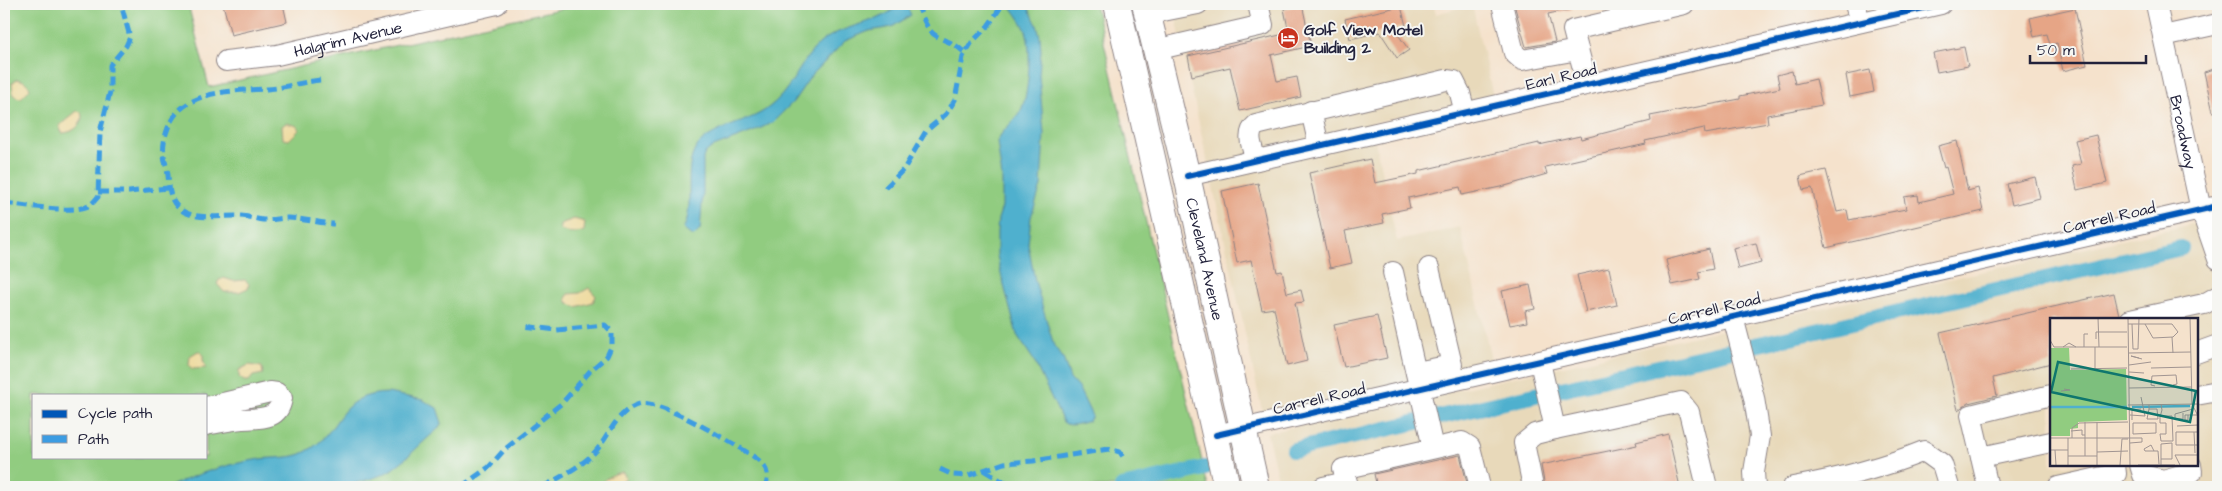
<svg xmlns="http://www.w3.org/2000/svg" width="2222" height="491" font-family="'Architects Daughter',sans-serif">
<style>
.built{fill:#e8d9ba;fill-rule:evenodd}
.green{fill:#91cc80;stroke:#5a775e;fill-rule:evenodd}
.sand{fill:#eeda9e;stroke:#887e6c}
.water{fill:#50b0ce;stroke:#396984}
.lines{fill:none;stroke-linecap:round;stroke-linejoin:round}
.canal{stroke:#50b0ce;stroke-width:16}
.building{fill:#e6a586}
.minor-casing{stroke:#8c8284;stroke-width:22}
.major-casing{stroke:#8c8284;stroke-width:28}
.minor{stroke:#fff;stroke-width:20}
.major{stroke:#fff;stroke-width:26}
.quiet{stroke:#3c9ce2;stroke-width:5;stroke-dasharray:10 5;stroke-linecap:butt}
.cycleway-casing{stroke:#f6f6f2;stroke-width:9}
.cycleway{stroke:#0057b8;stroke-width:6}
.labels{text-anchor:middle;stroke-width:4;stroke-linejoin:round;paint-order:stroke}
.poi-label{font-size:16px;font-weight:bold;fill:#22223b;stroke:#f6f6f2;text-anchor:start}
.street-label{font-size:16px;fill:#22223b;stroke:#f6f6f2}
.inset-river{fill:none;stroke:#50b0ce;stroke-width:2.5}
.inset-road{fill:none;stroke:#a19592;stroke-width:1}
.view{fill:#0f766e;fill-opacity:0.15;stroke:#0f766e;stroke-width:2.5}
.inset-edge{fill:none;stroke:#22223b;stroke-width:2.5}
</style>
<rect width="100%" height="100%" fill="#f6f6f2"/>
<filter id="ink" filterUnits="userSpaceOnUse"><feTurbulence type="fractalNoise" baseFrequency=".02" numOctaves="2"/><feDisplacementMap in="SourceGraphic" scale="10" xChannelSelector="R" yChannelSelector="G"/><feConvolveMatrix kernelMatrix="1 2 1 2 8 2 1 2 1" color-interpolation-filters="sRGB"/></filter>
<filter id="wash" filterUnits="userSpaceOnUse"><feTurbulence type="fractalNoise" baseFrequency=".0096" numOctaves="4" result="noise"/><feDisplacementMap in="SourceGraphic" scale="20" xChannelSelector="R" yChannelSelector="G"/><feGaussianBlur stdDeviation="1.12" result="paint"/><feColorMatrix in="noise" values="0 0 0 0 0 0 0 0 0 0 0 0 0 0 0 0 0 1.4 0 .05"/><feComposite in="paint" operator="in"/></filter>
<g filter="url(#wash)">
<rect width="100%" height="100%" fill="#f5e2cc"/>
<g class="built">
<path d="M1173,4h260l3,10 36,-10 21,92 -122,27 26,118 63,-14 32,137 -229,51z"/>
<path d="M2197,223l9,28 12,26v210h-938l-13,-54zM2051,320h145v145h-145z"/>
</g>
<path class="green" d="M4,4h184l21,83 373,-83h513l113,483h-1204zM34,395h172v62h-172z"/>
<g class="sand">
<path d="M17,79l7,2 6,6 -1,3 -8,8 -5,-1 -3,-4 -1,-10z"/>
<path d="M77,111l4,1c4,12 -8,21 -19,21l-3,-7z"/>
<path d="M286,123l11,3 2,4 -10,10 -6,-1 -1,-13z"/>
<path d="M574,219l11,3 -1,9c-6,3 -18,2 -24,-1v-6z"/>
<path d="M224,278l9,3 12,-1 4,4 -1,4 -9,4h-15l-7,-8 2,-4z"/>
<path d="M589,288l7,8 -3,6 -17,5 -9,-5 -1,-4 3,-4 11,-1z"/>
<path d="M198,351l5,3v6l3,8 -14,1 -3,-4 1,-9z"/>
<path d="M249,365l13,2 1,7 -10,2 -4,5h-5l-5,-4v-7z"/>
<path d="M623,472l3,6 -8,5 -2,4h-17c3,-8 15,-14 24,-15z"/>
</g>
<g class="water">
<path d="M1015,4h12l10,21 3,11 1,14 -2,25 5,59 -3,52 -10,31 -3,27 2,11 5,26 19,65 9,12 7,21 9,10 13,27 -3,5c-8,2 -19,7 -26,1l-30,-63 -16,-24 -16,-61 -4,-19v-23l1,-13 4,-12v-30l-5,-35c5,-13 17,-19 23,-30 9,-15 12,-64 6,-81 -3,-8 -9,-16 -14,-23z"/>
<path d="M906,5l5,10 -19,12 -23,4 -24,10 -34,35 -18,26 -20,20 -18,9 -44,17 -6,5 -2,5v33l-3,39 -7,7 -10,-8c13,-22 -1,-59 13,-81 13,-20 53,-25 72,-40 22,-16 29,-40 47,-60 17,-19 45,-22 68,-32 7,-4 15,-10 23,-11z"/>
<path d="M388,393l35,7 14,8 5,15 -4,6c-16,13 -30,29 -47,41 -15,9 -31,11 -47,17h-175c29,-14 59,-23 91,-28 14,-2 33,0 45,-7 39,-20 29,-58 83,-59z"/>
</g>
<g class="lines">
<g class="canal">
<path d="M1294,450l887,-202"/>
<path d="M1122,487l83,-19"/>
</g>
</g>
<g id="blocks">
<g class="building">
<path d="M223,4h60l4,18 -56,13z"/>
<path d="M1302,4l9,42 -40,9 6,26 20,-4 4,20 -61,14 -10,-44 -38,9 -4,-20 101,-23 -5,-24z"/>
<path d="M1514,4h58v5l-24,5 7,28 -29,5z"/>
<path d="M1401,6l5,20 -12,3 15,21 -12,8 -17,-26 -30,7 -5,-20z"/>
<path d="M2075,8l12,57 -24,6 -6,-28 -7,2 -3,-11 -13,3 -4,-19z"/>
<path d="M1964,47l4,19 -31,6 -4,-19z"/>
<path d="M2218,68v43l-5,1 -9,-40z"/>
<path d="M1870,70l4,22 -24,5 -4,-22z"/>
<path d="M1792,71l3,13 21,-5 6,26 -55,10 1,8 -63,11 -1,-6 -59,13 1,3 -101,23 2,7 -42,12 -43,9 -2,-8 -52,11 2,10 -28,6 2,9 -39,8 7,32 -22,5 -21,-95 61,-14 5,24 43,-9v-3l121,-28v2l41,-9 1,3 70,-18 -1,-5 90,-17v-3l40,-8 -3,-13z"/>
<path d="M2096,135l11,48 -30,7 -5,-24 9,-2 -6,-24z"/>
<path d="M1957,141l11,50 10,-3 5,23 -157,37 -14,-60 -9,2 -3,-14 26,-6 11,42 10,-2 2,10 57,-11 -2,-12 14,-2 1,7 34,-8 -7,-27 -2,1 -6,-22z"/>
<path d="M2035,177l5,21 -28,7 -5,-21z"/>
<path d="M1258,183l19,89 5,-1 5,22 14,-3 3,12 -9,1 12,58 -20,5 -13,-58 -12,2 -11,-50 -14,3 -15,-72z"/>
<path d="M1756,243l5,20 -23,6 -5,-21z"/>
<path d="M1709,249l4,20 -15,3 2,7 -28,6 -6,-25z"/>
<path d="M1609,268l8,37 -31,7 -9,-37z"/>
<path d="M1530,285l5,24 -10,2 2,11 -17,3 -8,-34z"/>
<path d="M2114,293l5,22 -1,5h-67v43l-58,15 4,18 -29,7 -10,7 -18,-77z"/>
<path d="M1377,316l10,42 -43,9 -10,-42z"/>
<path d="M1668,434l12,53h-135l-4,-22 96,-20 -1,-3z"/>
<path d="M1460,455l8,32h-91l-3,-13z"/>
</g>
</g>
</g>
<g filter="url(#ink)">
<use href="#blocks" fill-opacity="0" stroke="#8c8284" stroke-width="1"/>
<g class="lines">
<g class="minor-casing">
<g id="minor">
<path d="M1502,4l12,49 8,7 56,-10"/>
<path d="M1855,4l5,18"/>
<path id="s1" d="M2156,4l45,206 17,49"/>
<path d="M1148,14l50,-10"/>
<path d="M2163,36l55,-12"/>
<path d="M1155,50l108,-25 -5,-21"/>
<path id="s2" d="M226,61l51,-6 220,-51"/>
<path d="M1587,84l-14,-54 111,-26"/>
<path d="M1311,111l8,35"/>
<path d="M1256,160c-3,-11 -11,-26 0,-35l190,-45 8,1 6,12 5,20"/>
<path d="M1187,176l754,-172"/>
<path d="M1393,272l40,176"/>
<path d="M1733,317l21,81 6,38 -6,36 1,15"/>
<path d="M2130,320l74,-16 14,-8"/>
<path d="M2196,353l22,-8"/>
<path d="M1540,362l15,67 126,-27 8,10 18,75"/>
<path d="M1416,372l36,-7 -23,-97"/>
<path d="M2196,395l22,-4"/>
<path d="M206,407l64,-15 7,1 5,5c-3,23 -23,20 -40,21 -12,1 -24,4 -36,6"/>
<path d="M1216,435l1002,-229"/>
<path d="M1981,457l70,-15"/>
<path d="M2140,465l3,10 20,5 29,-8 -1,-7"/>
<path d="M1323,487l24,-5 -4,-13 119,-27 8,5 10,40"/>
<path d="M1533,487l-9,-44 11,-9 20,-5"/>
<path d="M1793,487c45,-8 89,-19 131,-36l18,13 7,23"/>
<path d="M1988,487l-17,-72 80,-20"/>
<path d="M2058,487l58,-13 -1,-9"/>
</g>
</g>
<g class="major-casing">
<g id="major">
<path d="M1117,4l110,483"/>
<path id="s3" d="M1145,4l42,172 69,311"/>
</g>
</g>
<use href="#minor" class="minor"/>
<use href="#major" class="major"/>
<g class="quiet">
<path d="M917,4c5,11 9,27 21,33 14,7 15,5 27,16"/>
<path d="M320,80c-18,2 -35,8 -53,9 -33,2 -85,0 -99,39 -5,13 -6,23 -2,37 5,16 -1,33 15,45 16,11 42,5 59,6 8,0 15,3 23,4 9,0 18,-2 26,-2 15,1 31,5 45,6"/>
<path d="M885,188l19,-19 22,-38 20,-17 9,-14 8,-43 9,-15 16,-16 15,-22"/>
<path d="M98,192h31l39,-4"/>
<path d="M4,203c19,2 65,10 82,4 6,-2 8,-6 12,-10l2,-65 10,-40v-27l16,-19 4,-9 -9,-33"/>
<path d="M940,469l13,6 14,1 37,-13 29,-2 76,-12 11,3 5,8"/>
<path d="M985,471l27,16"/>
<path d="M461,487l28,-20 15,-17 58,-47 29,-33 16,-14 5,-11v-13l-7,-7 -48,5 -33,-4"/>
<path d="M543,487c17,-10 37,-20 51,-34 15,-15 22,-43 46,-49 18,-5 82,33 100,44 16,10 34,18 25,39"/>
</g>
<g class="cycleway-casing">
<g id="cycleway">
<path d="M1187,176l754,-172"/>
<path d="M1216,435l1002,-229"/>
</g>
</g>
<use href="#cycleway" class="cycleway"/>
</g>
</g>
<defs>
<g id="hotel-disc" transform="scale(1.125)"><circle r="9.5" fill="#c8321e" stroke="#f6f6f2"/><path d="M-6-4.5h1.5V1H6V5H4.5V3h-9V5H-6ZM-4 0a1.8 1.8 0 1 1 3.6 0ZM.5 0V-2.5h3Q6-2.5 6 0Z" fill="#fff"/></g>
</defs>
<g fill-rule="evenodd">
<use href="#hotel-disc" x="1288" y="38"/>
</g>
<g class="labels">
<g class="poi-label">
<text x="1304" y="35">Golf View Motel<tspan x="1304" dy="18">Building 2</tspan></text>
</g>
<g class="street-label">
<text dy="6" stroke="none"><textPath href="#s2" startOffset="124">Halgrim Avenue</textPath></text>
<text transform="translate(1561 76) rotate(-13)" y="6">Earl Road</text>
<text dy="6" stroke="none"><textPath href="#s1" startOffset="131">Broadway</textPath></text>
<text transform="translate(2109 217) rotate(-13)" y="6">Carrell Road</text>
<text dy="6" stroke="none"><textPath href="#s3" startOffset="262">Cleveland Avenue</textPath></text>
<text transform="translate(1714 308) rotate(-13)" y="6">Carrell Road</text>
<text transform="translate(1319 398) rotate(-13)" y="6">Carrell Road</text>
</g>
</g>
<g transform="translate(2050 318)">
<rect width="148" height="148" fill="#f5e2cc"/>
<path d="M0,30h19l1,22 56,-1 1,51 -49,2v6l-8,1v7h-20z" fill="#91cc80"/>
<path class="inset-river" d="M0,89h77M82,89l58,-1"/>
<path class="inset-road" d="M48,0l1,29M78,0l2,147M140,0l2,86 6,12M78,6h44l6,8 -5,5 -20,1 -8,-14M82,6l1,25h5l1,-31M122,19l1,16M46,21v-7h31M0,22l4,7h73M13,29l6,-4 7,4M34,29v-13h4M45,29v22M79,35l62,-1M89,40l-8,-2 11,3M79,47l22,-3M101,50l40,-1M21,51l56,-1M79,54l15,1M105,68l-4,-1 1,-9 24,-1 1,9 -4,1M79,70l63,-1M11,73l9,-1 -6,-1M91,79l4,19M78,87l70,-1M99,87v4h8l1,10h-11l2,-10M133,95v6h-8v-5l18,-5M80,97l15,1M138,97v5h-3v-5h12M111,98h11l1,25h-12l-1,-7h6v-11h-6v-6l2,-7 -1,-6M82,102v-10l9,-1M35,104v34M47,104v43M83,105h23v10l-23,1zM127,108l21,-1M21,113l11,-1v5h3M144,114l1,21M148,114h-22v13h22M0,120h92v4l-12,1M18,120v27M22,120v-10l7,-5 49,-1M0,132h18M5,132l1,15M104,133l-3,-6 -7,4 1,2h13l1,13M47,134l31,-1M18,138h29M70,147l2,-26h6M88,147h37M111,147v-21l11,-1v16h-11M130,147l-5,-10h23"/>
<path class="view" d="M8,44l138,29 -6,31 -139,-30z"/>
<rect width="148" height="148" class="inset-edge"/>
</g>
<rect width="2222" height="491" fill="none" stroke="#f6f6f2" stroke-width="20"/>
<rect x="32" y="394" width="175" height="65" fill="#f6f6f2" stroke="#a1a1a9"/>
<rect x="42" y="410" width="25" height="8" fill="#0057b8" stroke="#a1a1a9"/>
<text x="78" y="418" font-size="15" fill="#22223b">Cycle path</text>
<rect x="42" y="435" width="25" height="8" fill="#3c9ce2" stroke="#a1a1a9"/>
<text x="78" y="444" font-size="15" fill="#22223b">Path</text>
<path d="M2030 55v8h116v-8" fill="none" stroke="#22223b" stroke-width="2.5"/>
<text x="2037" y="55" font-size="15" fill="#22223b" stroke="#f6f6f2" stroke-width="4" paint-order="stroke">50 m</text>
</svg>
